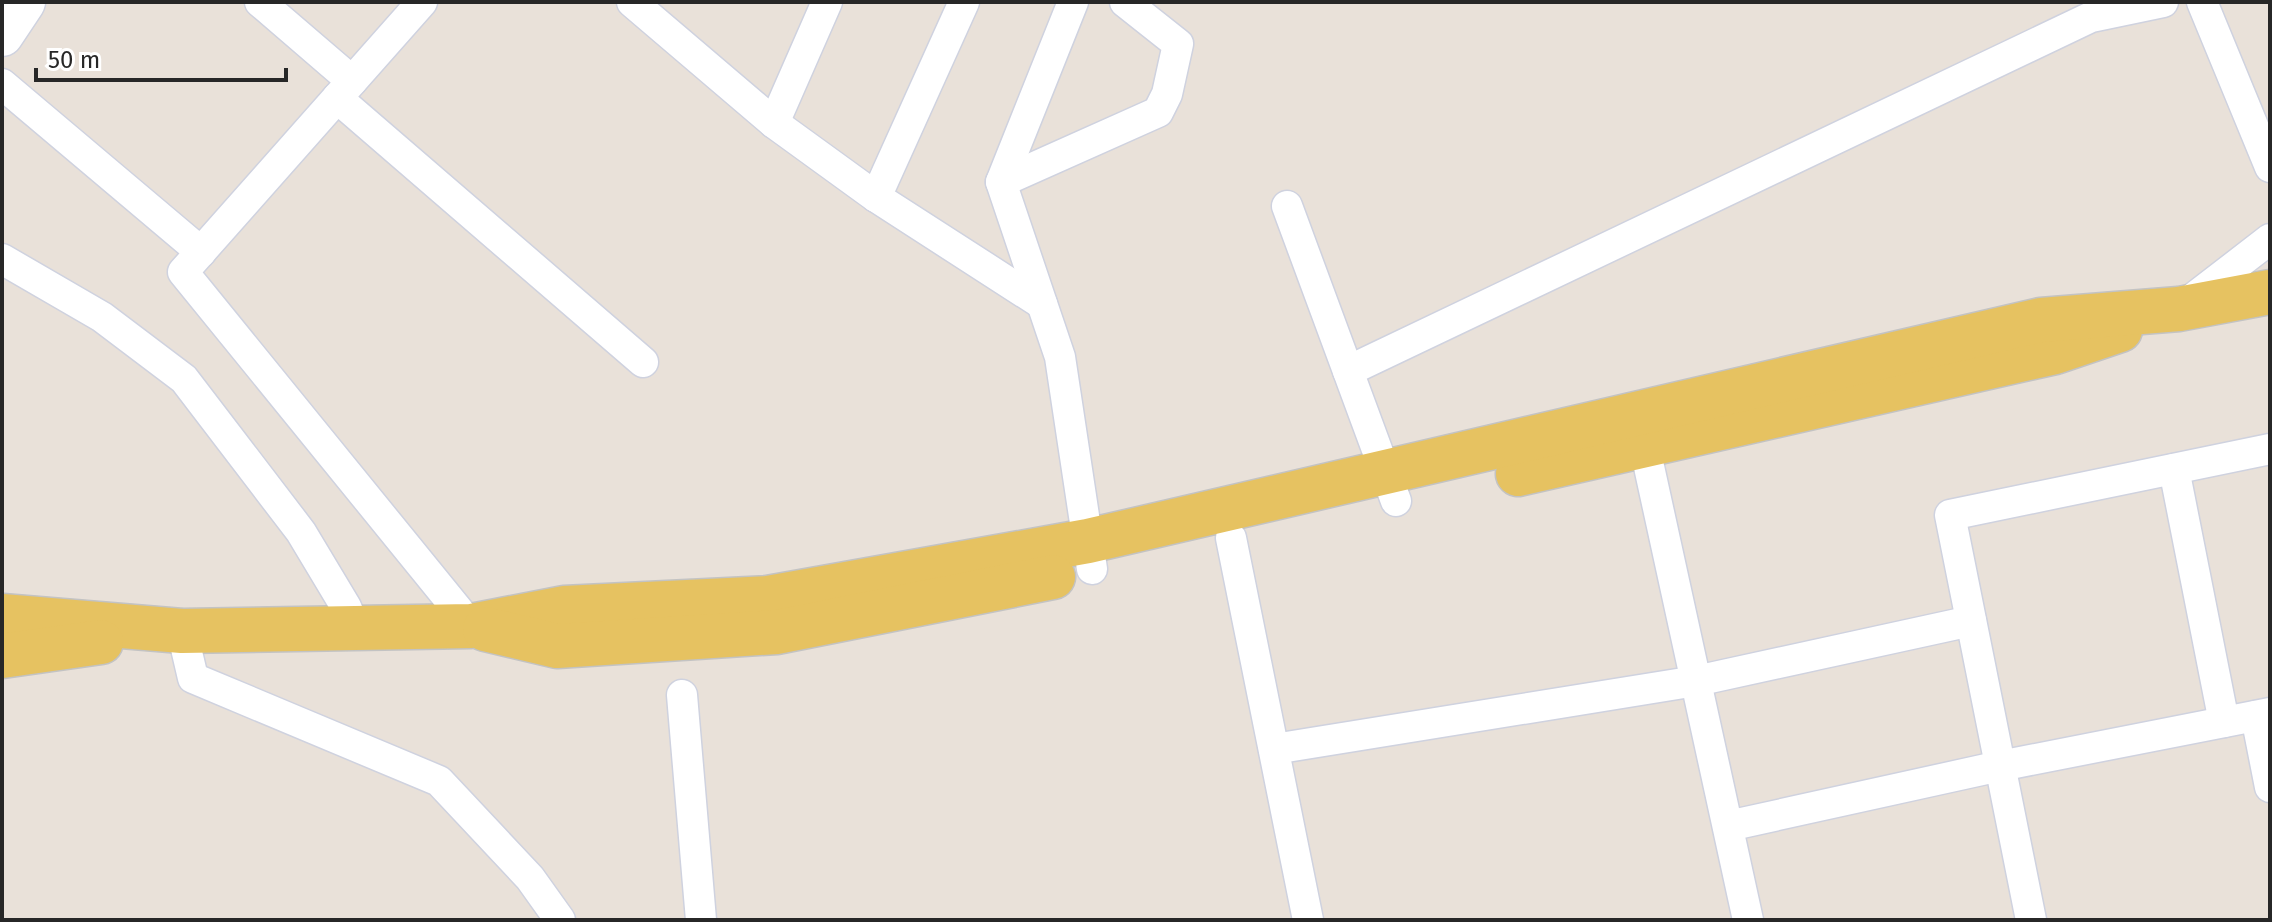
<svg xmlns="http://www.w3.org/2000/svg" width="2272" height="922" font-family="'Fira Sans',sans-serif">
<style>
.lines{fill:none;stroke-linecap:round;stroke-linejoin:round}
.street-casing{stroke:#cfd2df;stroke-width:33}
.secondary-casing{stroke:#cfd2df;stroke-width:45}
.primary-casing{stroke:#c3c3c3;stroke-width:47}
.street{stroke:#fff;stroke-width:30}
.secondary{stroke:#fff;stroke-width:42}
.primary{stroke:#e6c261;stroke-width:44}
</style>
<rect width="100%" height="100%" fill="#e9e1d9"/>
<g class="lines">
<g class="street-casing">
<g id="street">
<path d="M260,2l92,79"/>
<path d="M422,2l-239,270 288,354"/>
<path d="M632,2l142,121 102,74 166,107"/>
<path d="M1073,2l-72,180 59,175 32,212"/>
<path d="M2202,2l68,165"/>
<path d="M2,84l199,168"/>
<path d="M337,98l306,264"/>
<path d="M774,123l53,-121"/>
<path d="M1001,182l157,-70 9,-18 11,-50 -53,-42"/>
<path d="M876,197l88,-195"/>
<path d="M1287,206l109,295"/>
<path d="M2,259l100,58 82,62 117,153 45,75 9,21"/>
<path d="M2187,303l83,-64"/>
<path d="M1348,371l743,-354 72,-15"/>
<path d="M1641,430l107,490"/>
<path d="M2174,469l50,253"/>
<path d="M1231,538l77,382"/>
<path d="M182,631l11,47 246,103 91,97 30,42"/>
<path d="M682,695l19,225"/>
<path d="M2256,716l14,71"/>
<path d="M1274,749l422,-68 275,-60"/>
<path d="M1728,826l272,-60 270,-53"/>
<path d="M2031,920l-81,-405 320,-66"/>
</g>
</g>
<g class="secondary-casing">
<path id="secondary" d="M2,35l22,-33"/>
</g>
<g class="primary-casing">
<g id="primary">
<path d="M1518,474l537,-122 65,-22"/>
<path d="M2,616l180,15 289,-5 93,-18 204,-10 320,-57 953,-221 138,-11 91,-17"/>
<path d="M485,629l72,17 220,-14 276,-55"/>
<path d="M2,656l99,-14"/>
</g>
</g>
<use href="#street" class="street"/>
<use href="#secondary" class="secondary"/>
<use href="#primary" class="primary"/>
</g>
<rect width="2272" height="922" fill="none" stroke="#272727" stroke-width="8"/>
<path d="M36 68v12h250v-12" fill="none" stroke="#272727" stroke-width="4"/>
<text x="48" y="68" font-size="24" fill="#272727" stroke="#ffffff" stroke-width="6" paint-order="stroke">50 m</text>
</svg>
